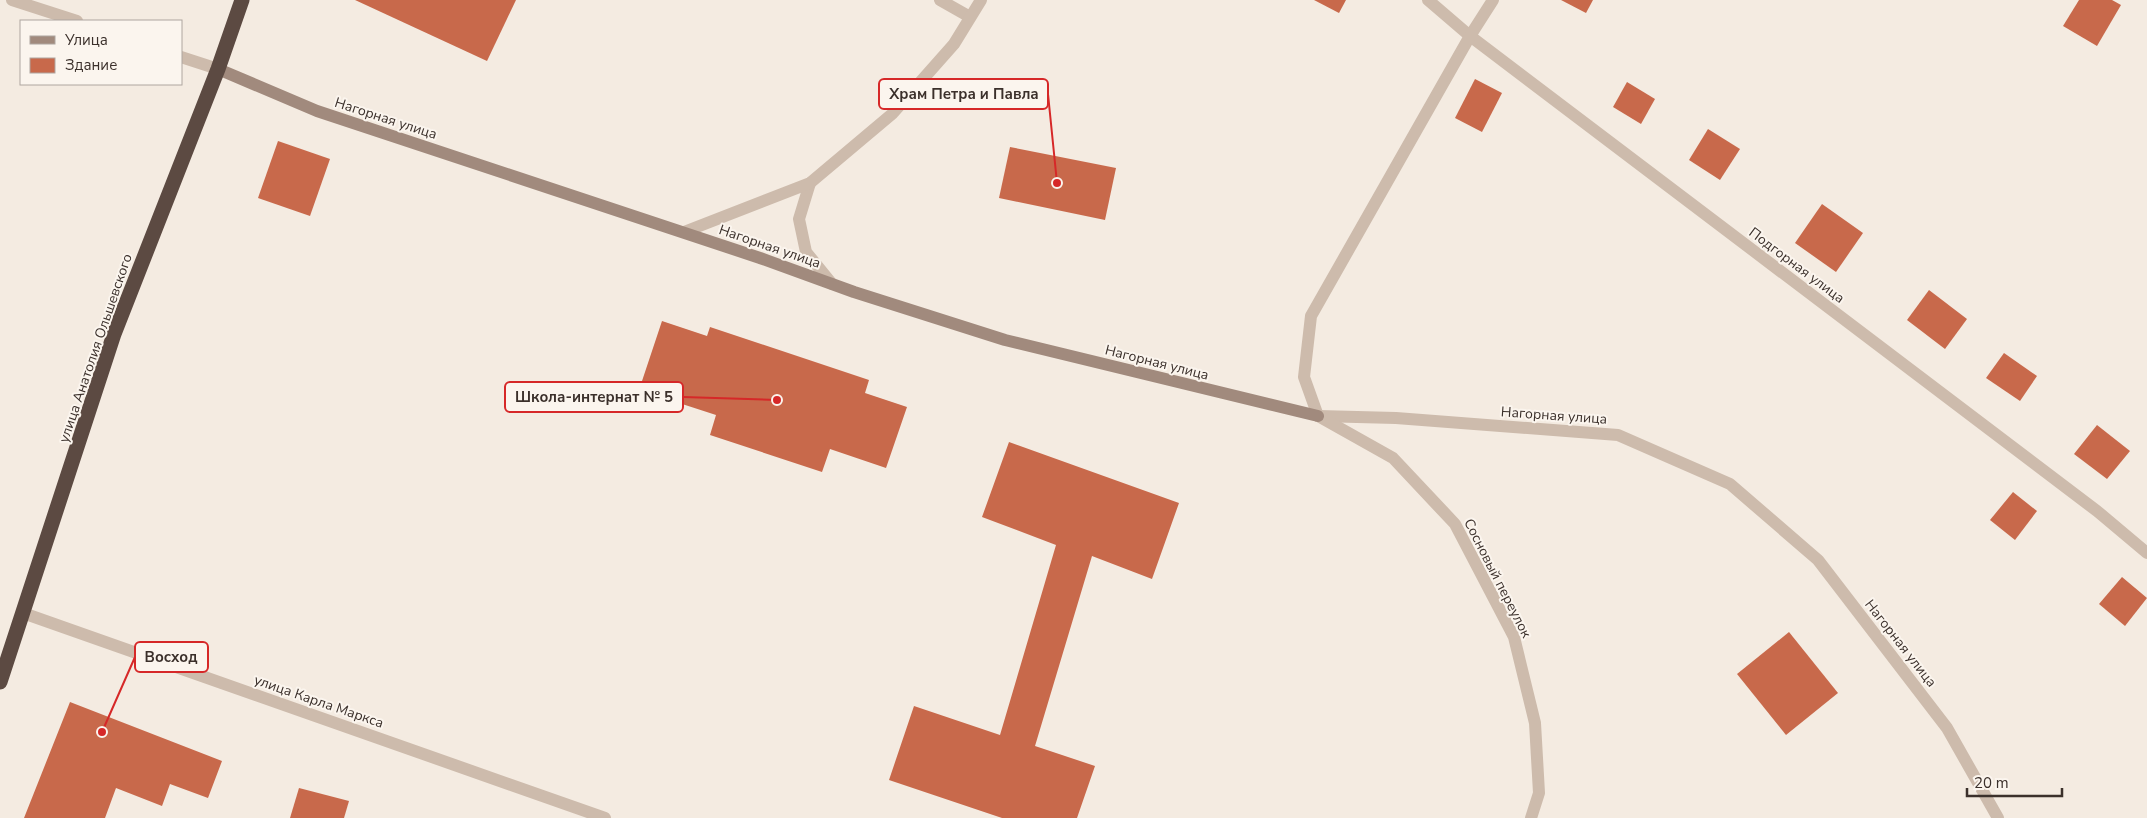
<svg xmlns="http://www.w3.org/2000/svg" width="2147" height="818" font-family="'Nunito Sans',sans-serif">
<style>
.building{fill:#c8694b}
.lines{fill:none;stroke-linecap:round;stroke-linejoin:round}
.lane{stroke:#cdbbac;stroke-width:12}
.street{stroke:#cdbbac;stroke-width:12}
.secondary{stroke:#a18a7d;stroke-width:12}
.highway{stroke:#5c4a42;stroke-width:15}
.labels{text-anchor:middle;stroke-width:4;stroke-linejoin:round;paint-order:stroke}
.street-label{font-size:14px;fill:#3b302b;stroke:#fbf5ee}
.leader{fill:none;stroke:#d62828;stroke-width:2}
.callout-dot{fill:#d62828;stroke:#fbf5ee;stroke-width:2}
.callout{fill:#fbf5ee;stroke:#d62828;stroke-width:2}
.callout-label{font-size:15px;text-anchor:middle;font-weight:bold;fill:#3b302b}
</style>
<rect width="100%" height="100%" fill="#f4ebe1"/>
<g class="building">
<path d="M355,0h161l-29,61z"/>
<path d="M1314,0h32l-7,13z"/>
<path d="M1561,0h32l-7,13z"/>
<path d="M2079,0h33l9,5 -24,41 -34,-20z"/>
<path d="M1475,79l27,14 -20,39 -27,-14z"/>
<path d="M1627,82l28,17 -14,25 -28,-17z"/>
<path d="M1708,129l32,20 -20,31 -31,-20z"/>
<path d="M278,141l52,18 -20,57 -52,-18z"/>
<path d="M1010,147l106,21 -11,52 -106,-22z"/>
<path d="M1822,204l41,29 -27,39 -41,-29z"/>
<path d="M1929,290l38,29 -22,30 -38,-29z"/>
<path d="M662,321l45,15 3,-9 159,53 -4,13 42,14 -21,61 -56,-19 -8,23 -112,-37 6,-20 -77,-25z"/>
<path d="M2004,353l33,23 -17,25 -34,-23z"/>
<path d="M2097,425l33,26 -23,28 -33,-25z"/>
<path d="M1009,442l170,61 -27,76 -60,-23 -57,190 60,20 -18,52h-75l-113,-38 25,-74 86,29 56,-190 -74,-28z"/>
<path d="M2013,492l24,19 -22,29 -25,-20z"/>
<path d="M2122,577l25,21 -22,28 -26,-22z"/>
<path d="M1789,632l49,61 -52,42 -49,-61z"/>
<path d="M70,702l152,59 -14,37 -38,-14 -8,22 -46,-18 -11,30h-81z"/>
<path d="M299,788l50,13 -5,17h-54z"/>
</g>
<g class="lines">
<path class="lane" d="M940,0l30,17"/>
<g class="street">
<path d="M12,0l65,21"/>
<path d="M1428,0l42,36 627,475 50,42"/>
<path d="M181,57l37,12"/>
<path d="M810,183l-11,36 7,33 26,32"/>
<path d="M684,232l126,-49 82,-69 62,-70 27,-44"/>
<path d="M1318,416l78,2 222,17 112,49 88,76 129,168 51,90"/>
<path d="M1318,416l-14,-39 7,-61 159,-280 23,-36"/>
<path d="M1320,417l73,41 62,66 59,113 21,86 4,70 -8,25"/>
<path d="M23,613l582,205"/>
</g>
<path class="secondary" d="M218,69l99,42 443,147 94,34 151,48 313,76"/>
<path class="highway" d="M0,682l114,-348 104,-265 24,-69"/>
</g>
<g class="labels">
<g class="street-label">
<text transform="translate(386 118) rotate(18)" y="5">Нагорная улица</text>
<text transform="translate(770 246) rotate(19)" y="5">Нагорная улица</text>
<text transform="translate(1797 265) rotate(37)" y="5">Подгорная улица</text>
<text transform="translate(95 348) rotate(-71)" y="5">улица Анатолия Ольшевского</text>
<text transform="translate(1157 362) rotate(14)" y="5">Нагорная улица</text>
<text transform="translate(1554 415) rotate(4)" y="5">Нагорная улица</text>
<text transform="translate(1498 578) rotate(63)" y="5">Сосновый переулок</text>
<text transform="translate(1901 643) rotate(52)" y="5">Нагорная улица</text>
<text transform="translate(319 701) rotate(19)" y="5">улица Карла Маркса</text>
</g>
</g>
<path class="leader" d="M1057 183L1048 94M777 400L683 397M102 732L135 657"/>
<g class="callout-dot">
<circle cx="1057" cy="183" r="5"/>
<circle cx="777" cy="400" r="5"/>
<circle cx="102" cy="732" r="5"/>
</g>
<g class="callout">
<rect x="879" y="79" width="169" height="30" rx="5"/>
<rect x="505" y="382" width="178" height="30" rx="5"/>
<rect x="135" y="642" width="73" height="30" rx="5"/>
</g>
<g class="callout-label">
<text x="964" y="99">Храм Петра и Павла</text>
<text x="594" y="402">Школа-интернат № 5</text>
<text x="171" y="662">Восход</text>
</g>
<rect x="20" y="20" width="162" height="65" fill="#fbf5ee" stroke="#aea6a0"/>
<rect x="30" y="36" width="25" height="8" fill="#a18a7d" stroke="#aea6a0"/>
<text x="65" y="45" font-size="15" fill="#3b302b">Улица</text>
<rect x="30" y="58" width="25" height="15" fill="#c8694b" stroke="#aea6a0"/>
<text x="65" y="70" font-size="15" fill="#3b302b">Здание</text>
<path d="M1967 788v8h95v-8" fill="none" stroke="#3b302b" stroke-width="2.5"/>
<text x="1974" y="788" font-size="15" fill="#3b302b" stroke="#fbf5ee" stroke-width="4" paint-order="stroke">20 m</text>
</svg>
